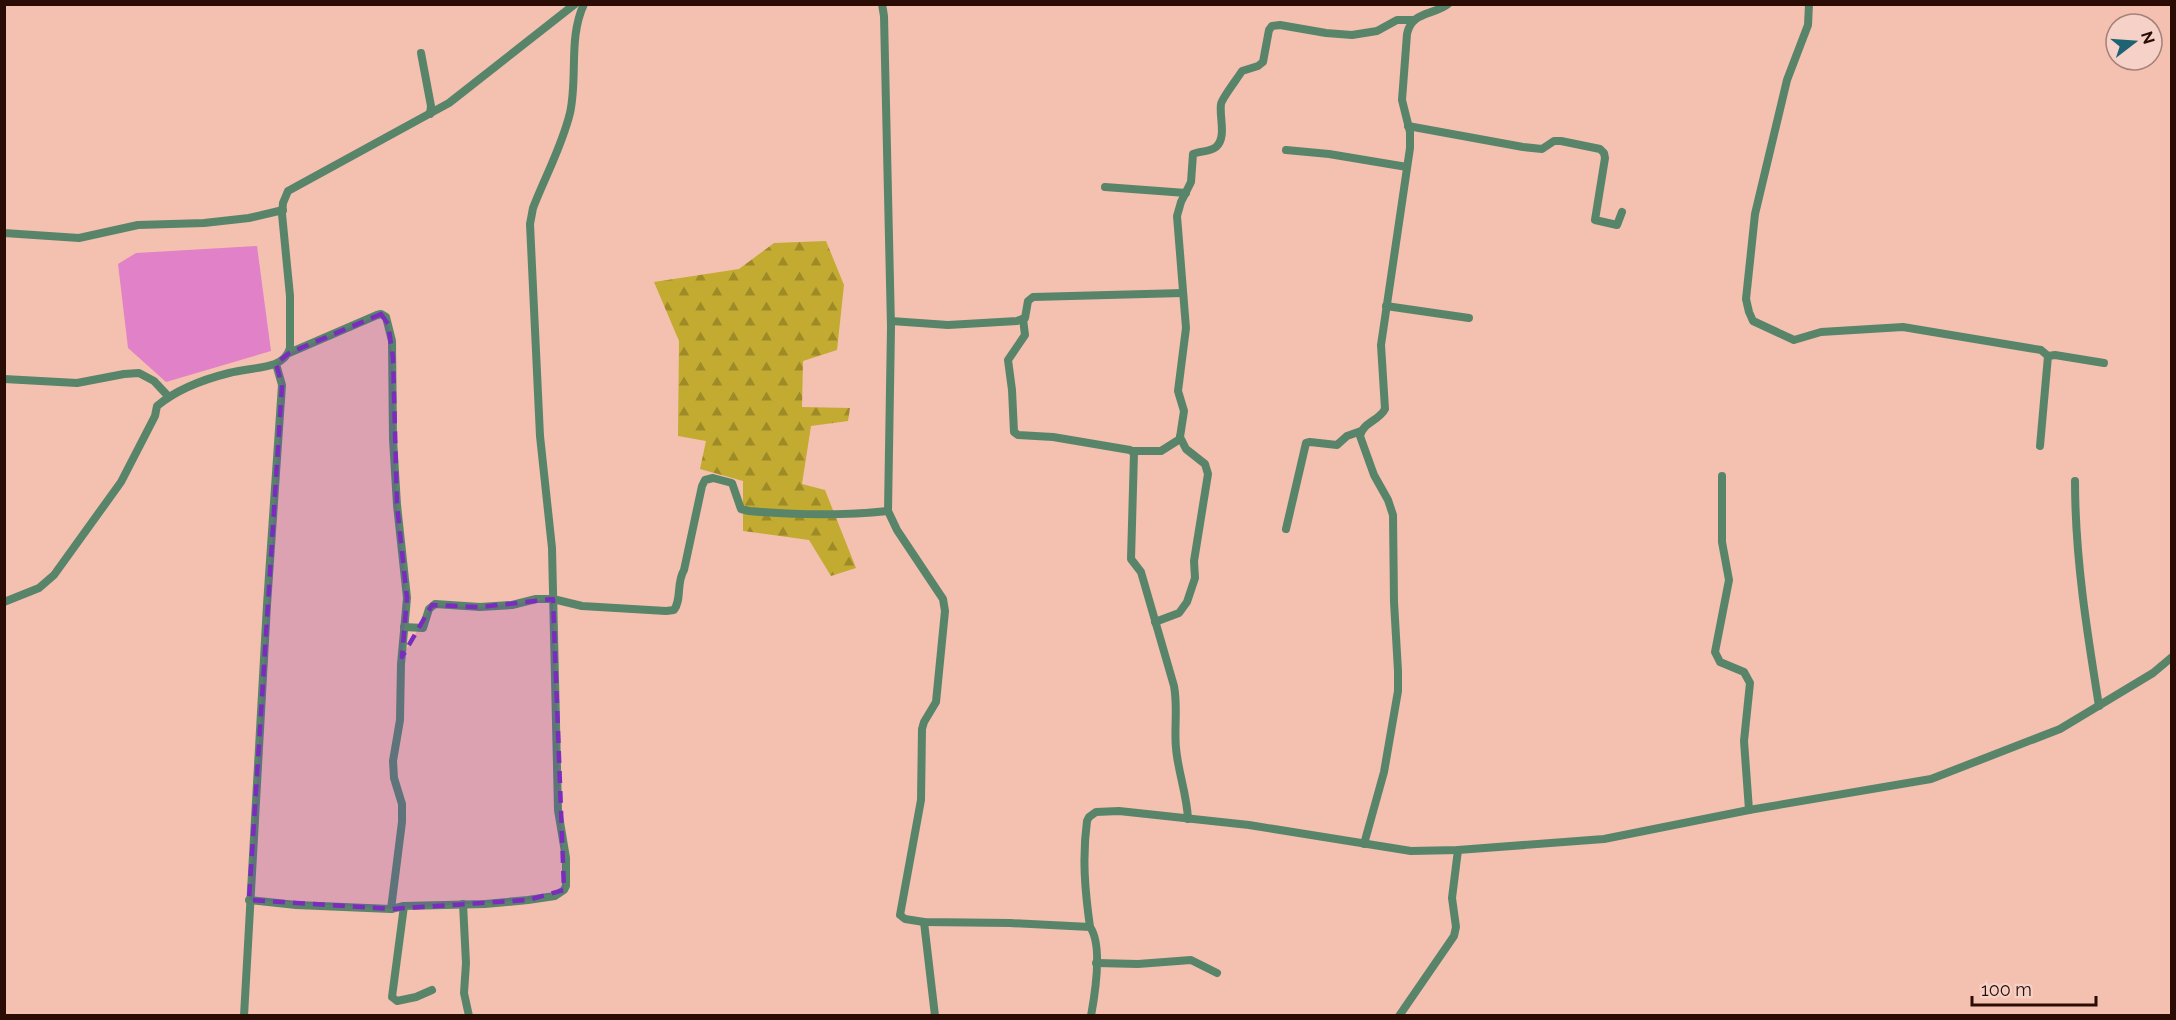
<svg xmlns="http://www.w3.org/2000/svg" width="2176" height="1020" font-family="Raleway,sans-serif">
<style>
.forest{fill:url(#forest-firs)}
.water{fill:#e182c8}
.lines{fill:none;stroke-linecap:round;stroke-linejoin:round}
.minor{stroke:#58856a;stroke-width:8}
.marked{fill:#7b2cbf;fill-opacity:0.2;stroke:#7b2cbf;stroke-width:4.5;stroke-dasharray:12 8;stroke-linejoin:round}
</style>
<defs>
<pattern id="forest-firs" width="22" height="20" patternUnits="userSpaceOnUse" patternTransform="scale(1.5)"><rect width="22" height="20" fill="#c2ab30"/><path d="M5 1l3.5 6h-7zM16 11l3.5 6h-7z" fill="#9e8a27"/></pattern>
</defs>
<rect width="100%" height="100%" fill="#f4c0b0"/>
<path class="forest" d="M826,241l18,44 -7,65 -34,11 -1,46 48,1 -2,13 -37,5 -9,58 23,6 31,78 -25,8 -22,-36 -66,-9v-50l-43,-12 6,-28 -28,-5 1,-95 -25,-59 85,-13 35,-26z"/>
<path class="water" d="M257,246l14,105 -105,31 -38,-34 -10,-84 18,-11z"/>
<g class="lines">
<g class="minor">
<path d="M882,4l2,12 7,311 -3,184 9,19 46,69 2,12 -9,91 -12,20 -2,7 -1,71 -21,115 5,4 19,3 86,1 80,4c13,18 5,67 1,89"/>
<path d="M1809,4l-1,21 -21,55 -32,134 -9,85 3,13 4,9 41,19 27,-8 82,-5 138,23 7,6 -8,90"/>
<path d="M421,53l10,53 -1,8"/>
<path d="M1408,126l115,21 19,2 12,-8h7l39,8 4,4 1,5 -10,62 22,5 5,-13"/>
<path d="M1286,150l43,4 78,13"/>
<path d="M1105,187l81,6"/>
<path d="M4,233l75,5 59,-13 66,-2 45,-5 34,-8"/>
<path d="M1386,306l83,12"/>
<path d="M1023,319l2,16 -17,25 4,30 2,42 4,3 35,2 77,13 4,3 -3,106 10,13 33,114c4,21 0,42 2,62 2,24 11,47 12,71"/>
<path d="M891,321l57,4 69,-4 8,-3 3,-17 5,-4 150,-4"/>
<path d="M289,353l88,-38 4,-1 5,3 6,24 1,98 4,66 10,93 -6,66 -1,56 -7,41 1,17 8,26v18l-11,87"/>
<path d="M2048,356l7,-1 49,8"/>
<path d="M4,379l73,4 47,-9 15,-1 15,8 14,15"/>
<path d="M1133,451h28l19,-12v-2"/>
<path d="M1722,476v66l7,38 -14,72 5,10 24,10 6,11 -6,58 5,69"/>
<path d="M2075,481c0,76 12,151 24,225"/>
<path d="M1286,529l20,-86 4,-1 27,3 10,-9 14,-5"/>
<path d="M4,602l35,-14 15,-13 67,-93 34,-66 2,-10c19,-16 48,-27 72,-33 15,-4 31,-4 46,-9 7,-3 13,-9 15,-16v-52l-8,-82 1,-11 5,-12 161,-88 126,-99"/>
<path d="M1155,622l24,-9 8,-11 8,-24 -1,-17 14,-87 -3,-10 -19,-15 -6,-12 4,-26 -6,-20 8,-63 -9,-112 4,-14 10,-20 2,-28c7,-3 17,-2 23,-7 11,-10 3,-30 5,-43 1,-6 16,-25 21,-33l16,-5 5,-4 6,-32 3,-4 8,-1 46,8 26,2 25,-4 20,-11h16"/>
<path d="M404,627l19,1 6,-19 6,-5 45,3 32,-2 24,-6h17l29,7 84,5 8,-1c8,-11 2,-27 10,-40l18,-84 3,-6 8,-2 19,5 9,26 8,2c47,4 92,5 139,0"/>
<path d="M1364,844l20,-72 14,-81v-20l-4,-69 -1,-87 -5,-15 -14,-25 -14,-39c3,-14 19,-15 25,-27l-4,-64 29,-197v-16l-8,-32 5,-66c5,-23 25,-18 41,-30"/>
<path d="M249,900l47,5 95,4 13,-3 81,-2 43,-4 27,-4 9,-6 2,-4v-28l-8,-48 -6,-262 -12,-112 -10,-212 3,-16c12,-31 29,-62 37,-95 8,-36 -2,-75 14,-109"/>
<path d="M463,904l3,59 -2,30 5,23"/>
<path d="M404,906l-12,91 5,4 19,-4 16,-7"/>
<path d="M924,922l11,94"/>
<path d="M1090,927c-5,-36 -8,-69 -3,-106l2,-4 7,-5 23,-1 130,14 162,26 47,-1 146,-11 145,-29 182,-31 129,-50 93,-56 19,-16"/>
<path d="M1096,963l42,1 53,-4 26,13"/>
<path d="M244,1016l23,-411 15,-220 -6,-21"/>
<path d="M1399,1016l55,-80 2,-9 -4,-29 6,-48"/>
</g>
</g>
<path class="marked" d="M381,314l7,10 5,33 4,148 10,93 -5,59 30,-52 48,2 73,-8 11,291 -36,10 -137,9 -142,-9 33,-515 -6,-21 13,-11z"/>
<rect width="2176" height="1020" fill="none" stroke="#2b0c04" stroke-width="12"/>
<g transform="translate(2134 42) rotate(73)"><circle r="28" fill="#f5d1c7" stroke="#a48279" stroke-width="1.5"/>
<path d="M0-4.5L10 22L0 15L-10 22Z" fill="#1e6374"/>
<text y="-9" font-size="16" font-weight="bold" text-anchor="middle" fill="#2b0c04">N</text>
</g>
<path d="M1972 996v9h124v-9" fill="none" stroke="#2b0c04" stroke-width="3"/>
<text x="1981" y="996" font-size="18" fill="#2b0c04" stroke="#f5d1c7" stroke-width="4.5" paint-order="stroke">100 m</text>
</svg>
